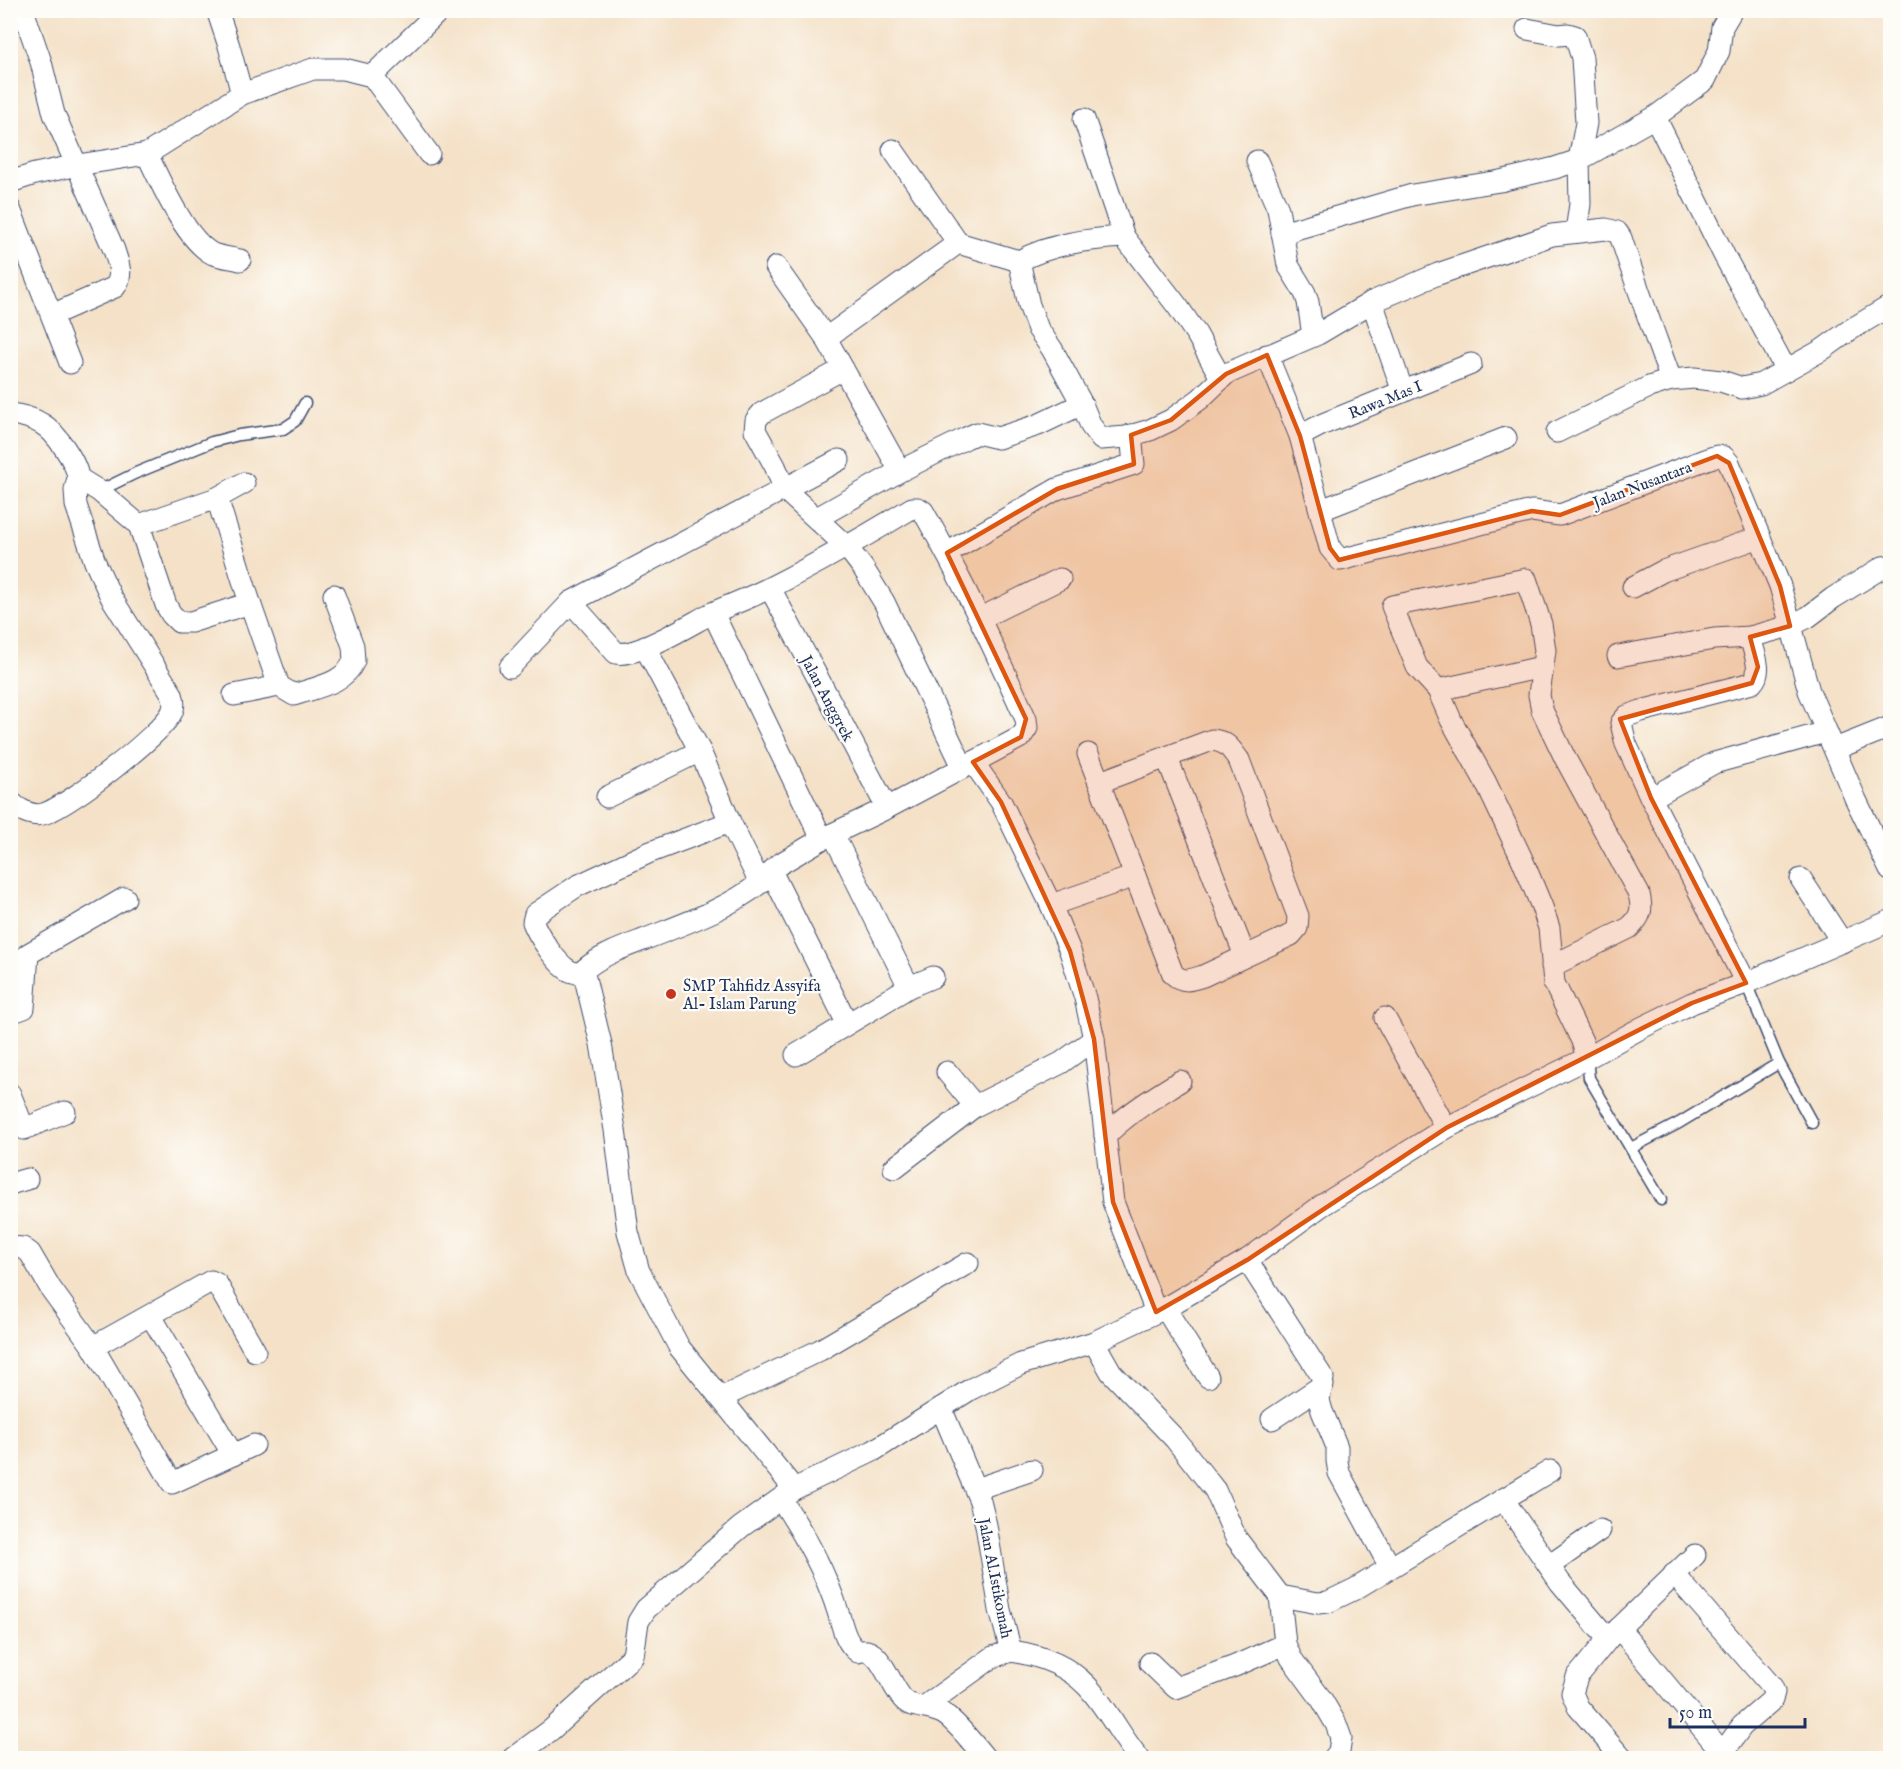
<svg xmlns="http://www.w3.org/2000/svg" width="1901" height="1769" font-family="'IM FELL English',serif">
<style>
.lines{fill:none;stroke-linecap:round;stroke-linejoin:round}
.service-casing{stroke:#3c4a6e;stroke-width:13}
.minor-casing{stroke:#3c4a6e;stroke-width:23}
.service{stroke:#fff;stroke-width:10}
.minor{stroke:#fff;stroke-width:21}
.marked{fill:#de5710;fill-opacity:0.2;stroke:#de5710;stroke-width:4.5;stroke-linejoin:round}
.poi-dot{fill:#c8321e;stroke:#fdfcf7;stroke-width:2}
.labels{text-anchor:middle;stroke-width:4.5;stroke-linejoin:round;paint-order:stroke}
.street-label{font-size:16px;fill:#1b2f5e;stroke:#fdfcf7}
.poi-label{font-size:16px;fill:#1b2f5e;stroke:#fdfcf7;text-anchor:start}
</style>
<rect width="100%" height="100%" fill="#fdfcf7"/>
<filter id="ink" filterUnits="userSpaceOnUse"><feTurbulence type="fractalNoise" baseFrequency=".0167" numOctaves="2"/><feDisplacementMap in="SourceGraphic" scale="12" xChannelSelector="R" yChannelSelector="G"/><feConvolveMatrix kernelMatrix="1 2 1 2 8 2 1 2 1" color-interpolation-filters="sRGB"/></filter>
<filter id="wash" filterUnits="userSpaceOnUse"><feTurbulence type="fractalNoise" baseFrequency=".008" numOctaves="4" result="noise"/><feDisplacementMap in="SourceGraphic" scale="24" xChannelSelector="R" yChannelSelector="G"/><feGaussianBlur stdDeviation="1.35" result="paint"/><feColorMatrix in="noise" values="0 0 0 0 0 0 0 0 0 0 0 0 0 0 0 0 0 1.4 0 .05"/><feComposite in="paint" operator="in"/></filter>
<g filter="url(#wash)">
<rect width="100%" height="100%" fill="#f4e1c7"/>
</g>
<g filter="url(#ink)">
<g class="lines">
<g class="service-casing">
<g id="service">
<path d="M99,491l37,-18 76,-31 27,-7 44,-6 12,-8 10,-18"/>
<path d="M1587,1058l2,20 72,122"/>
<path d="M1779,1063l33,60"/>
<path d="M1631,1148l48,-25 100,-60 -33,-80"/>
</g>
</g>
<g class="minor-casing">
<g id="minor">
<path d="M23,10l18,52 13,52 60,136c4,13 10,25 1,37l-63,28"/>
<path d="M217,10l12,36 13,48"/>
<path d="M1527,29l32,6 9,-1 7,2 7,22 4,65 -7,37 1,44 -4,28"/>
<path d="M372,76l68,-66"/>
<path d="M1655,117l70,140 61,113"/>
<path d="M1084,119l40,118c-36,2 -73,7 -105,24l10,44 9,24 14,20 30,55 9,22 10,13 25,-2 24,-7 21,-10 29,-21 26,-25 92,-40 54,-32 66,-28 114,-39 54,-6 11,3 4,6c15,47 33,95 50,142"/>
<path d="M893,150l65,93"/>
<path d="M147,154c13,27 39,87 66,100 8,3 19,4 27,6"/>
<path d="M1257,161l21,48 10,56 17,28 3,9 5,34"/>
<path d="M10,182l25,-8 43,-9 69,-11 95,-60 71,-25h31l28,7 57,78"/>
<path d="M10,209l60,154"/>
<path d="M1282,233l130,-38 88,-14 55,-13 24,-8 76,-43 50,-37 14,-29 3,-24 10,-17"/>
<path d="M1124,237l54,70 19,28 24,43"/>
<path d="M776,267l50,71 74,133"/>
<path d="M1372,302l31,90"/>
<path d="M826,338l132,-95 61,18"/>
<path d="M1267,355l33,81 30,112 10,12 192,-49 28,4 147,-56 10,-3 7,1 5,6 51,123 29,105 47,109 34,70"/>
<path d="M843,369l-81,44 -6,7 -1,10 20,36 10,24 62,57 16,21 21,34 79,165"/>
<path d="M10,414c11,1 22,4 32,10 13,7 35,39 36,54l21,13 40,34"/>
<path d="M1557,432l92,-45 22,-7 23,-2 27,3 21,7 19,-4 61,-34 28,-20 40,-24"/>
<path d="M1300,436l23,-12 148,-60"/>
<path d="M244,483l-27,15 33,105 29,83 15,9c22,-8 50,-11 60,-34l-1,-15 -19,-51"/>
<path d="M217,498l-78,27 27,80 5,9 8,8h12l59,-19"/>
<path d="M1321,510l185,-72"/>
<path d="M817,518l83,-47 66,-33 11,-5 21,5 40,-13 44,-21"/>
<path d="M947,553l110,-64 77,-25 -3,-29"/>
<path d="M1633,587l30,-16 97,-34"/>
<path d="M770,588l117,220"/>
<path d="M571,602l45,51c21,5 76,-30 96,-40 20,-9 40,-16 59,-26 48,-24 95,-51 141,-79h6l5,3c39,68 71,137 103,208l1,9 -6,9 -134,71 -65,31 -44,26 -18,18 -30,-61 -30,-71 -55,-104"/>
<path d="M713,613l109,226"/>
<path d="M981,618l79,-39"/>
<path d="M1618,656l96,-17 36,-2 40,-11 18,-9 25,-19 50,-31 7,-1"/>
<path d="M510,667l61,-65 268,-142"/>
<path d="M1438,690l104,-23"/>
<path d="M234,695l45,-9"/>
<path d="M1835,749l55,-22"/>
<path d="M1167,758l78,198"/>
<path d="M973,762l28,40 50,103 19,46 15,47 9,41 19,163 43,110"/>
<path d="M1100,782l112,-42c16,2 18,8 27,20l59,156 -1,12 -6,7 -88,41c-12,4 -20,7 -30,-2l-38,-98"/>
<path d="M607,797l93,-46"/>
<path d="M1651,798l63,-35 112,-31"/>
<path d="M10,801c7,8 22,16 33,13 25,-7 119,-80 129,-102 3,-6 2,-12 0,-18l-61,-97 -16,-35 -19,-57 -1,-15 3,-12"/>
<path d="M833,834l76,153"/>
<path d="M772,873l75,150"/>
<path d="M1801,879l41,63"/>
<path d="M760,883c-34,27 -77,41 -117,57 -21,8 -41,15 -58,29l-1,5 17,70 14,86 13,102 11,39 40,76 115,142"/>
<path d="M1051,905l84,-29 -47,-122"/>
<path d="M1552,966l77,-38c12,-11 14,-18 10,-34l-74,-136 -23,-48 -3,-15 6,-45 -4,-26 -15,-45 -134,27 25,61 21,23 13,30 34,61 37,78 20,48 7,21 5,55 28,58 5,17"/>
<path d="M584,974c-4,-1 -11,-1 -14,-3 -13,-6 -32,-36 -37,-49l2,-8 42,-28 71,-33 82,-31"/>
<path d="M1746,983l-95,-185 -25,-54 -5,-21 6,-7 14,-5 111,-28c12,-12 1,-32 -2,-46"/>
<path d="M10,1013l14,-5 4,-54 97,-56"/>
<path d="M1385,1018l61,110"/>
<path d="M796,1055l113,-68 24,-10"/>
<path d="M947,1072l28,34"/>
<path d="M10,1094l14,35 41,-17"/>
<path d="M1105,1136c24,-24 47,-37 75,-55"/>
<path d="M894,1168l81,-62 86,-43 33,-24"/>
<path d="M10,1184l17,-5"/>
<path d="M10,1247l13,1 7,5 21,36 42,58 79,136 82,-38"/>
<path d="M1247,1260l76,118 -4,22 3,11 15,36v14l2,12 51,94"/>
<path d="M1165,1308l43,69"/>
<path d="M151,1316l82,139"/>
<path d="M1094,1342l17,30 64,67 32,41 8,10 21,48 44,58 5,48 6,14 31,42 14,24 5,14 -2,14 -5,6"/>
<path d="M93,1347l118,-66 6,3 38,67"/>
<path d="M721,1398l99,-48 148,-87"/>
<path d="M1272,1419l51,-34"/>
<path d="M976,1489l56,-19"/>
<path d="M781,1499c24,37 45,73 58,116 4,14 7,28 19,37 23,-9 31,35 47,49 8,7 27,6 39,13 11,7 33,34 41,44"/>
<path d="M1503,1499l57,83 48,57 -31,38 -5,16 6,14 44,51"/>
<path d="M1549,1566l51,-36"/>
<path d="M1674,1574l98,113 2,5 -2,8 -30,26 -23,32"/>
<path d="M1280,1596l38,7 10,-1 27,-13 195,-118"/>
<path d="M1619,1628l103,124"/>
<path d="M1611,1636l84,-81"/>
<path d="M1011,1651c28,4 56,14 76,35 20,21 33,50 52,72"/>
<path d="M1150,1663l26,25 59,-22 50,-22"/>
<path d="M925,1706l68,-49 18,-6 -11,-41 -14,-85 -6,-24 -39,-93"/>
<path d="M513,1758l38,-28 82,-74 5,-34 8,-13 95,-82 53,-38 79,-38 98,-62 50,-25 73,-22 71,-34 82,-48 74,-54 125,-78 141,-70 54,-30 51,-25 54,-20 144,-62"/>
</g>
</g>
<use href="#service" class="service"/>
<use href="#minor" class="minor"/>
</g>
</g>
<path class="marked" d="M1267,355l33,81 30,112 9,12 193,-49 28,4 157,-59 12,7 51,123 10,40 -40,11 8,30 -6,16 -132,36 31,79 95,185 -54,20 -246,125 -199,132 -91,52 -43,-110 -19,-163 -24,-88 -69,-149 -28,-40 48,-25 5,-18 -79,-166 110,-64 77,-25 -3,-29 40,-15 55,-46z"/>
<circle class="poi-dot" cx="671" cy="994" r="6"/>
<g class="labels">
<g class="street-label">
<text transform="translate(1385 399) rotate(-22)" y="6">Rawa Mas I</text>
<text transform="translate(1642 484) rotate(-21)" y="6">Jalan Nusantara</text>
<text transform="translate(828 698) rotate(62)" y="6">Jalan Anggrek</text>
<text transform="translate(996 1578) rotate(79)" y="6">Jalan Al.Istikomah</text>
</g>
<g class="poi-label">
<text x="683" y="991">SMP Tahfidz Assyifa<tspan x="683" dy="18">Al- Islam Parung</tspan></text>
</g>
</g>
<rect width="1901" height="1769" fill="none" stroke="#fdfcf7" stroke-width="36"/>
<path d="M1670 1718v9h135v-9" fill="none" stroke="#1b2f5e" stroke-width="3"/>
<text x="1679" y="1718" font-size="18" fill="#1b2f5e" stroke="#fdfcf7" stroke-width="4.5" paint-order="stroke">50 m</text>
</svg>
